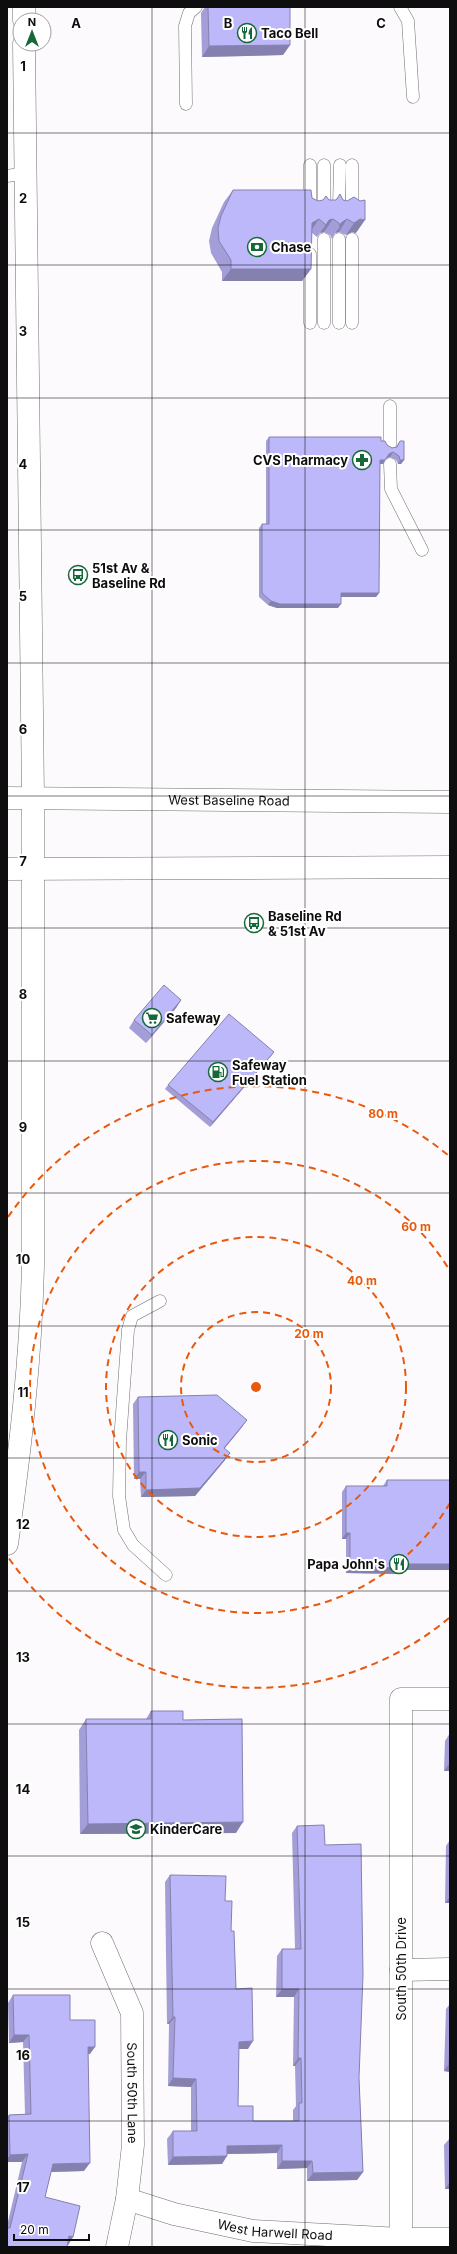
<svg xmlns="http://www.w3.org/2000/svg" width="457" height="2254" font-family="Inter,sans-serif">
<style>
.lines{fill:none;stroke-linecap:round;stroke-linejoin:round}
.service-casing{stroke:#706e70;stroke-width:13}
.minor-casing{stroke:#706e70;stroke-width:23}
.primary-casing{stroke:#706e70;stroke-width:23}
.service{stroke:#fff;stroke-width:12}
.minor{stroke:#fff;stroke-width:22}
.primary{stroke:#fff;stroke-width:22}
.wall{fill:#a39ed7}
.shaded-wall{fill:#8481af}
.building{fill:#bdb8fa;stroke:#8481af}
.grid{fill:none;stroke:#0f0e0f;stroke-width:1;stroke-opacity:0.55}
.ring{fill:none;stroke:#e8590c;stroke-width:2;stroke-dasharray:7 5}
.labels{text-anchor:middle;stroke-width:4;stroke-linejoin:round;paint-order:stroke}
.poi-label{font-size:13px;font-weight:bold;fill:#0f0e0f;stroke:#fff;text-anchor:start}
.street-label{font-size:13px;fill:#0f0e0f;stroke:#fff}
.grid-label{font-size:13px;text-anchor:middle;font-weight:bold;fill:#0f0e0f;stroke:#fff;stroke-width:4;stroke-linejoin:round;paint-order:stroke}
.centre{fill:#e8590c;stroke:#fff;stroke-width:2}
.ring-label{font-size:12px;text-anchor:middle;font-weight:bold;fill:#e8590c;stroke:#fff;stroke-width:4;stroke-linejoin:round;paint-order:stroke}
</style>
<rect width="100%" height="100%" fill="#fcfafc"/>
<g class="lines">
<g class="service-casing">
<g id="service">
<path d="M400,7l8,14 5,76"/>
<path d="M186,104l-1,-78 4,-13 7,-6"/>
<path d="M310,165v41"/>
<path d="M7,176l19,-3"/>
<path d="M324,206v-41"/>
<path d="M339,206l1,-41"/>
<path d="M352,206v-41"/>
<path d="M324,239v84"/>
<path d="M352,239v84"/>
<path d="M310,323v-69"/>
<path d="M339,323v-84"/>
<path d="M390,406v39"/>
<path d="M390,464l1,25 31,61"/>
<path d="M160,1301l-28,15 -4,14 -8,111 -1,55 5,34 9,15 33,30"/>
</g>
</g>
<g class="minor-casing">
<g id="minor">
<path id="s1" d="M102,1943l30,70 1,132 -6,54 -10,48"/>
<path d="M401,1970l49,-1"/>
<path id="s2" d="M127,2199l47,15 79,17 148,8h49"/>
<path d="M401,2239v-540h49"/>
</g>
</g>
<g class="primary-casing">
<g id="primary">
<path d="M24,7v13"/>
<path id="s3" d="M7,798l443,4"/>
<path d="M7,869l443,-2"/>
<path d="M7,1544c13,-93 24,-185 26,-279v-468l-9,-753"/>
</g>
</g>
<use href="#service" class="service"/>
<use href="#minor" class="minor"/>
<use href="#primary" class="primary"/>
</g>
<g class="wall">
<path d="M205,7h85v38l-7,10 -81,2 -1,-44z"/>
<path d="M233,190l79,8 6,3 18,-1 4,-6 3,6 4,1 7,-4 2,36 -4,-1 -6,3 -7,-3 -4,1 -3,6 -2,-4 -6,-3 -4,1 -3,4 -5,-4 -1,36 -9,12h-80v-9l-11,-19 -2,-12 3,-13 12,-26z"/>
<path d="M269,437l112,4 11,7 4,-1 4,-6 4,19 -3,4h-3l-2,-4 -6,-3 -3,1 -4,6h-3l-1,129 -3,4h-35l-3,11h-61l-9,-3 -9,-8v-69l3,-4h4v-83z"/>
<path d="M181,1000l-5,8 -30,35 -17,-15 5,-8z"/>
<path d="M274,1052l-64,75 -45,-38 3,-4z"/>
<path d="M138,1397l109,23 -5,7 -17,21v12l-30,36 -54,1 -1,-18h-6l-1,-75z"/>
<path d="M387,1480l63,90h-47l-2,4 -55,-1v-34h-4v-47l4,-6h37z"/>
<path d="M151,1711l32,9 53,113 -156,1 -1,-104 7,-11h60z"/>
<path d="M450,1733v38h-6l1,-30z"/>
<path d="M297,1826l28,19 34,233 4,94 -6,8 -50,1v-13l-30,1v-16l-50,1 -5,10 -54,1 -1,-26 6,-8h18v-44l-23,-1 1,-62h-2l-2,-142 5,-7 55,26 6,30 5,58 12,60h-9l-1,57 15,15h40v-11l3,-4 -1,-40h-2l1,-69h-18l1,-41 5,-7h13l-3,-116z"/>
<path d="M450,1840v63h-5l1,-57z"/>
<path d="M13,1995l57,25 20,34h-2l-4,117 -33,1 -6,25 28,40 -5,8 -61,2v-21l15,-64h-15v-45l2,-2 16,-1 -2,-72 -14,1 -1,-40z"/>
<path d="M450,2004v68l-6,-1 2,-62z"/>
<path d="M450,2138v51h-5l-1,-44z"/>
</g>
<g class="shaded-wall">
<path d="M290,45l-7,10 -81,2 7,-11z"/>
<path d="M319,219l-9,13 2,-9z"/>
<path d="M333,219l-9,13 -4,1 9,-13z"/>
<path d="M347,219l-8,13 -4,1 5,-6 1,-4z"/>
<path d="M360,219l5,1 -9,13 -4,-1 -6,3 8,-12z"/>
<path d="M231,269h80l-9,12h-80z"/>
<path d="M393,452l-3,5 -4,1 3,-4z"/>
<path d="M380,460h5l-2,4h-5z"/>
<path d="M400,460h4l-3,4h-3z"/>
<path d="M341,593h38l-3,4h-38z"/>
<path d="M271,601l70,3 -3,4h-61l-9,-3z"/>
<path d="M181,1000l-5,8 -30,35 6,-8z"/>
<path d="M274,1052l-3,4 -61,71 3,-5z"/>
<path d="M247,1420l-5,7 -23,28 5,-7z"/>
<path d="M230,1453l-5,7 -30,36 -54,1 5,-7z"/>
<path d="M139,1472h7l-6,7h-6z"/>
<path d="M346,1533h4l-4,6h-4z"/>
<path d="M405,1564h45v6h-47l-2,4 -55,-1 4,-6z"/>
<path d="M450,1763v8h-6z"/>
<path d="M243,1822l-7,11 -156,1 8,-10z"/>
<path d="M450,1897v6h-5z"/>
<path d="M282,1989h17l-5,8h-18z"/>
<path d="M173,2017h2l-6,7h-2z"/>
<path d="M14,2035h15l-6,7 -14,1z"/>
<path d="M253,2041l-5,8h-14l5,-7z"/>
<path d="M88,2047h7l-5,7h-7z"/>
<path d="M298,2058h3l-6,8h-2z"/>
<path d="M449,2064h1v8l-6,-1z"/>
<path d="M173,2078l23,1 -5,8 -23,-1z"/>
<path d="M282,2145l-5,8 -55,1 5,-8z"/>
<path d="M28,2154l-6,8h-15v-3l3,-4z"/>
<path d="M227,2156l-5,8 -54,1 5,-8z"/>
<path d="M282,2161h30l-5,7 -30,1z"/>
<path d="M90,2163l-6,8 -36,1 5,-8z"/>
<path d="M363,2172l-6,8 -50,1 6,-8z"/>
<path d="M450,2182v7h-5z"/>
<path d="M69,2236l4,1 -5,8 -5,-1z"/>
</g>
<g class="building">
<path d="M208,7h82v38l-81,1z"/>
<path d="M233,190h78l1,8 6,3 5,-1 3,-4 3,4h7l4,-6 3,6 4,1 7,-4 6,4 5,-1v20l-5,-1 -6,4 -7,-4 -6,4 -1,4 -1,-4 -6,-4 -4,1 -3,5 -7,-6 -7,4 -1,46h-80v-9l-12,-19 -1,-13 3,-12z"/>
<path d="M269,437h112v4h4l2,4 5,3 5,-1 3,-6h4v19h-4l-1,-4 -6,-4 -4,2 -4,6h-5l-1,133h-38v11h-61l-9,-3 -9,-8v-69h7z"/>
<path d="M164,985l17,15 -29,35 -18,-15z"/>
<path d="M229,1014l45,38 -61,70 -45,-37z"/>
<path d="M217,1395l30,25 -23,28 6,5 -30,35 -54,2v-18h-7l-1,-75z"/>
<path d="M387,1480h63v84h-45v4l-55,-1v-34h-4v-47h41z"/>
<path d="M151,1711h32v9l59,-1 1,103 -155,2 -2,-105h65z"/>
<path d="M324,1825l1,20 36,-1 2,131 -4,103 4,94 -50,1 -1,-12h-30v-16l-55,1v10l-54,1v-26h24l-1,-52 -23,-1 2,-61h-2l-3,-142 56,1 -1,25h7l-1,30h3l2,58 16,-1 1,53 -14,1 -1,64h15v15h46v-18h3l-1,-45h-3l1,-69h-17v-40h19l-4,-123z"/>
<path d="M13,1995h57v25h25v27h-7l2,116 -37,1 -8,33 35,9 -7,31 -4,-1 -2,11h-60v-19h3l18,-74 -18,1 -1,-40 22,-1 -2,-79h-15z"/>
<path d="M450,2042v22h-1z"/>
</g>
<path class="grid" d="M152,7v2240M305,7v2240M7,133h443M7,265h443M7,398h443M7,530h443M7,663h443M7,796h443M7,928h443M7,1061h443M7,1193h443M7,1326h443M7,1458h443M7,1591h443M7,1724h443M7,1856h443M7,1989h443M7,2121h443"/>
<g class="ring">
<circle cx="256" cy="1387" r="75"/>
<circle cx="256" cy="1387" r="150"/>
<path d="M450 1503A226 226 0 1 1 450 1271"/>
<path d="M449 1618A301 301 0 0 1 8 1557M8 1217A301 301 0 0 1 449 1156"/>
</g>
<defs>
<g id="restaurant-ring" transform="scale(1)"><circle r="9.5" fill="#fff" stroke="#156839" stroke-width="1.5"/><path d="M-5-6h1v4h1v-4h1v4h1v-4h1v5L-1.5 .5V6h-2V.5L-5-1ZM5-6V6H3V1.5H1.5Q1.5-4 5-6Z" fill="#156839"/></g>
<g id="bank-ring" transform="scale(1)"><circle r="9.5" fill="#fff" stroke="#156839" stroke-width="1.5"/><path d="M-6-4H6V4H-6ZM0-2.3a2.3 2.3 0 1 0 0 4.6a2.3 2.3 0 1 0 0-4.6Z" fill="#156839"/></g>
<g id="pharmacy-ring" transform="scale(1)"><circle r="9.5" fill="#fff" stroke="#156839" stroke-width="1.5"/><path d="M-2-6h4v4h4v4h-4v4h-4v-4h-4v-4h4Z" fill="#156839"/></g>
<g id="bus-ring" transform="scale(1)"><circle r="9.5" fill="#fff" stroke="#156839" stroke-width="1.5"/><path d="M-5-6H5V4H4V6H2V4H-2V6H-4V4H-5ZM-3.5-4V0h7V-4ZM-3.5 1.2v1.5H-2V1.2ZM2 1.2v1.5H3.5V1.2Z" fill="#156839"/></g>
<g id="supermarket-ring" transform="scale(1)"><circle r="9.5" fill="#fff" stroke="#156839" stroke-width="1.5"/><path d="M-6-5.5h2.5l.6 2H6L4.5 2H-2.5L-4.4-4H-6ZM-1.5 3.2a1.3 1.3 0 1 0 .1 0ZM3 3.2a1.3 1.3 0 1 0 .1 0Z" fill="#156839"/></g>
<g id="fuel-ring" transform="scale(1)"><circle r="9.5" fill="#fff" stroke="#156839" stroke-width="1.5"/><path d="M-5.5-6h7V0h2V4h1.3V-2.5L3-4.5l.8-.8L6-3V5H2.5V1h-1V6h-7ZM-4.2-4.7v3.2H.2V-4.7Z" fill="#156839"/></g>
<g id="school-ring" transform="scale(1)"><circle r="9.5" fill="#fff" stroke="#156839" stroke-width="1.5"/><path d="M0-5L7-2L0 1L-7-2ZM-4 1L0 2.5L4 1V4Q0 6-4 4Z" fill="#156839"/></g>
</defs>
<g fill-rule="evenodd">
<use href="#restaurant-ring" x="247" y="33"/>
<use href="#bank-ring" x="257" y="247"/>
<use href="#pharmacy-ring" x="362" y="460"/>
<use href="#bus-ring" x="78" y="575"/>
<use href="#bus-ring" x="254" y="923"/>
<use href="#supermarket-ring" x="152" y="1018"/>
<use href="#fuel-ring" x="218" y="1072"/>
<use href="#restaurant-ring" x="168" y="1440"/>
<use href="#restaurant-ring" x="399" y="1564"/>
<use href="#school-ring" x="136" y="1829"/>
</g>
<g class="labels">
<g class="poi-label">
<text x="261" y="38">Taco Bell</text>
<text x="271" y="252">Chase</text>
<text x="348" y="465" text-anchor="end">CVS Pharmacy</text>
<text x="92" y="573">51st Av &amp;<tspan x="92" dy="15">Baseline Rd</tspan></text>
<text x="268" y="921">Baseline Rd<tspan x="268" dy="15">&amp; 51st Av</tspan></text>
<text x="166" y="1023">Safeway</text>
<text x="232" y="1070">Safeway<tspan x="232" dy="15">Fuel Station</tspan></text>
<text x="182" y="1445">Sonic</text>
<text x="385" y="1569" text-anchor="end">Papa John's</text>
<text x="150" y="1834">KinderCare</text>
</g>
<g class="street-label">
<text dy="5" stroke="none"><textPath href="#s3" startOffset="222">West Baseline Road</textPath></text>
<text transform="translate(401 1969) rotate(-90)" y="5">South 50th Drive</text>
<text dy="5" stroke="none"><textPath href="#s1" startOffset="156">South 50th Lane</textPath></text>
<text dy="5" stroke="none"><textPath href="#s2" startOffset="152">West Harwell Road</textPath></text>
</g>
</g>
<g class="grid-label">
<text x="76" y="28">A</text>
<text x="228" y="28">B</text>
<text x="381" y="28">C</text>
<text x="23" y="71">1</text>
<text x="23" y="203">2</text>
<text x="23" y="336">3</text>
<text x="23" y="469">4</text>
<text x="23" y="601">5</text>
<text x="23" y="734">6</text>
<text x="23" y="866">7</text>
<text x="23" y="999">8</text>
<text x="23" y="1132">9</text>
<text x="23" y="1264">10</text>
<text x="23" y="1397">11</text>
<text x="23" y="1529">12</text>
<text x="23" y="1662">13</text>
<text x="23" y="1794">14</text>
<text x="23" y="1927">15</text>
<text x="23" y="2060">16</text>
<text x="23" y="2192">17</text>
</g>
<circle cx="256" cy="1387" r="6" class="centre"/>
<g class="ring-label">
<text x="383" y="1118">80 m</text>
<text x="416" y="1231">60 m</text>
<text x="362" y="1285">40 m</text>
<text x="309" y="1338">20 m</text>
</g>
<rect width="457" height="2254" fill="none" stroke="#0f0e0f" stroke-width="16"/>
<g transform="translate(32 32)"><circle r="19" fill="#ffffff" stroke="#9f9f9f"/>
<path d="M0-3L7 15L0 10L-7 15Z" fill="#156839"/>
<text y="-6" font-size="11" font-weight="bold" text-anchor="middle" fill="#0f0e0f">N</text>
</g>
<path d="M14 2234v6h75v-6" fill="none" stroke="#0f0e0f" stroke-width="2"/>
<text x="20" y="2234" font-size="12" fill="#0f0e0f" stroke="#ffffff" stroke-width="3" paint-order="stroke">20 m</text>
</svg>
